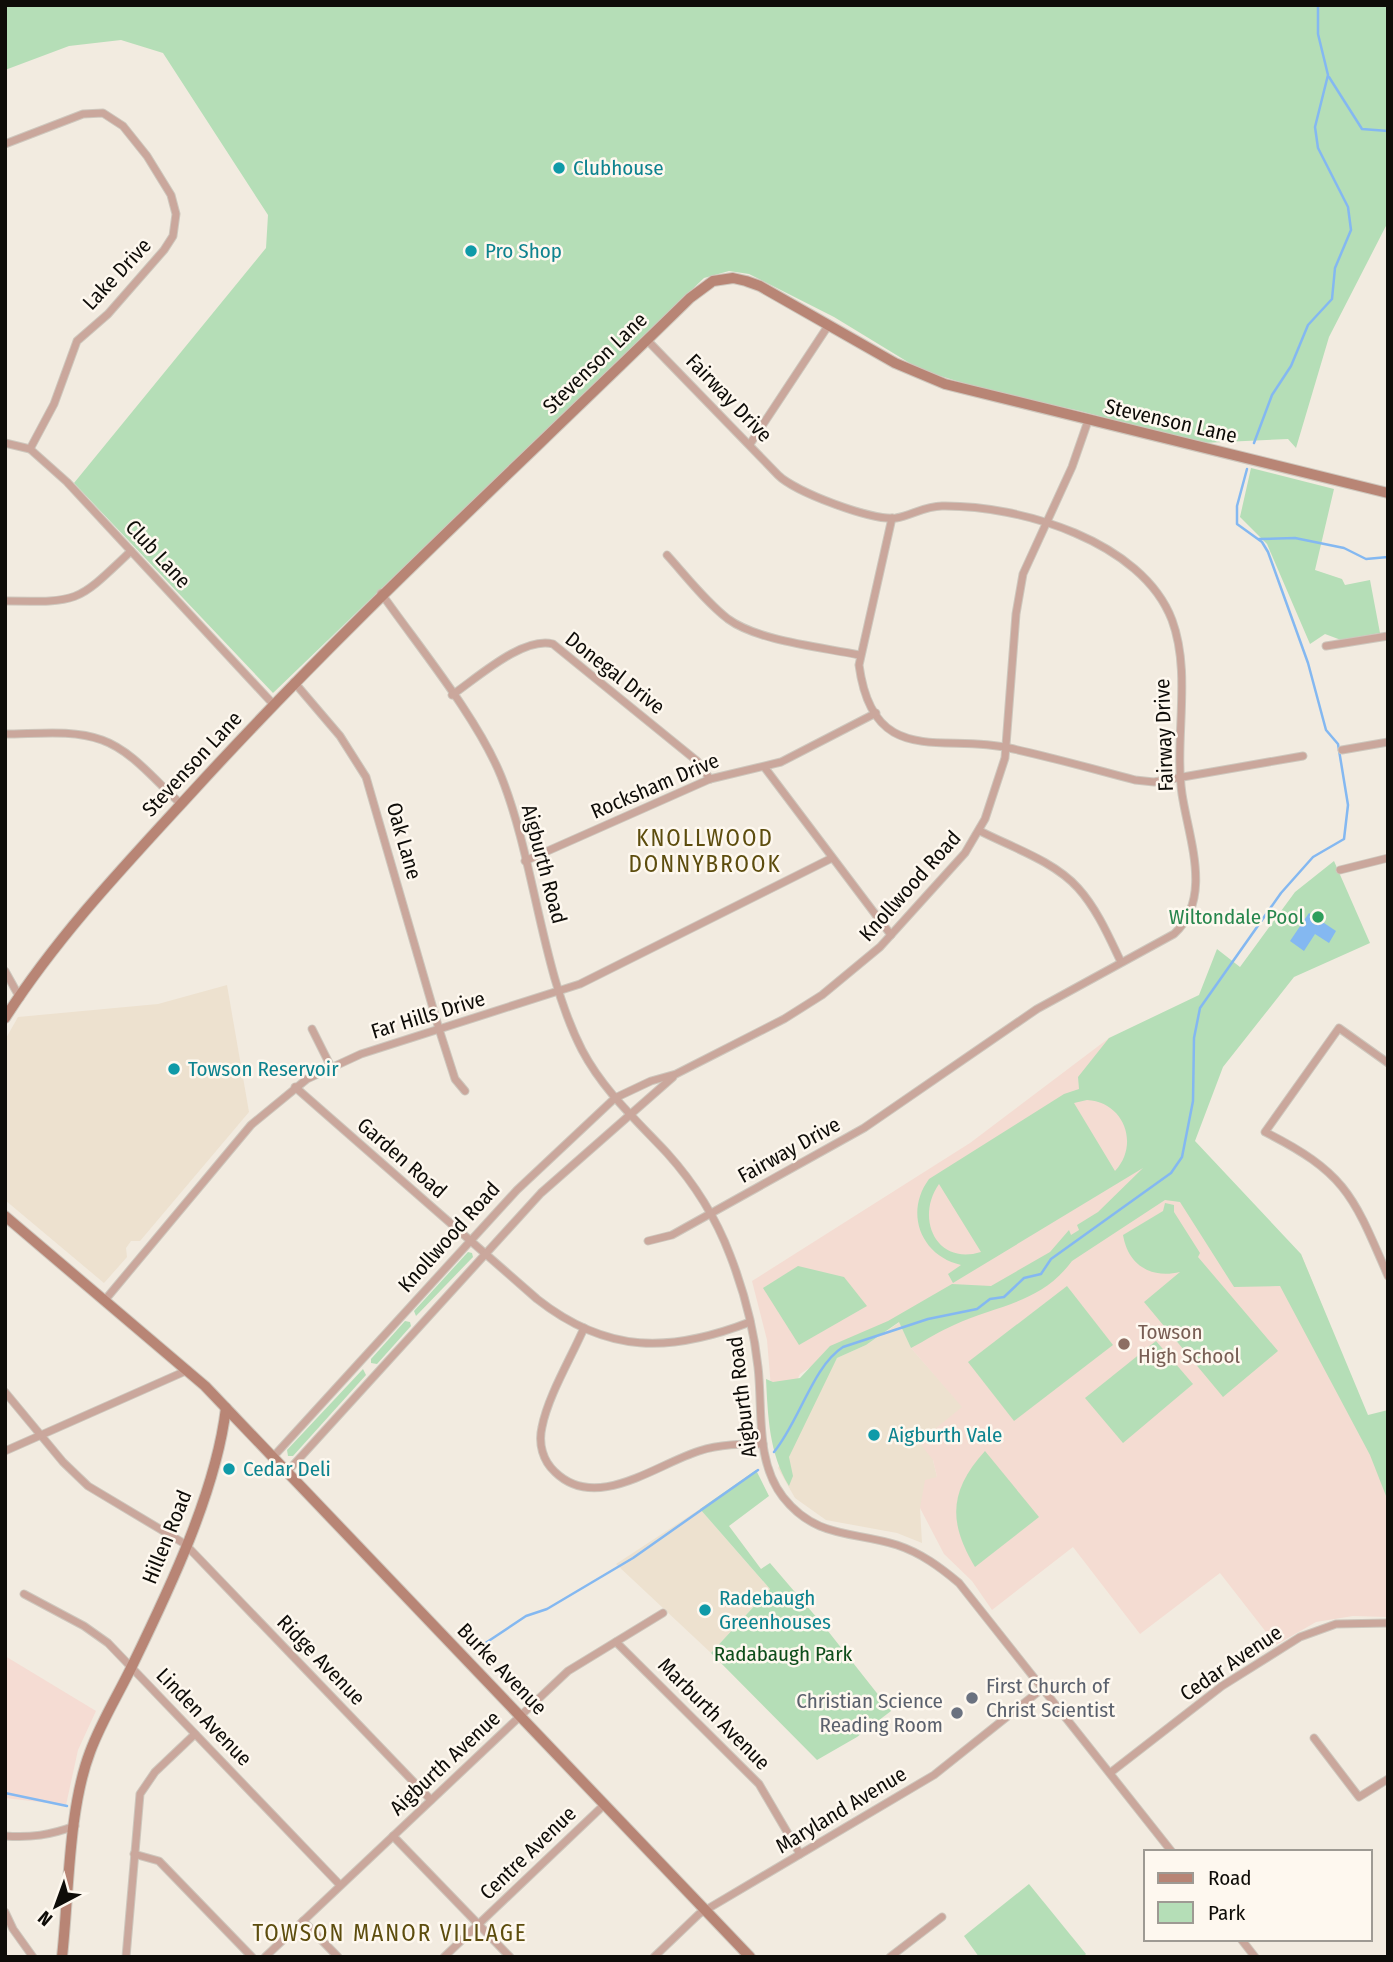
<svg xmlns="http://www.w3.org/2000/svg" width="1393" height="1962" font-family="'Fira Sans Condensed',sans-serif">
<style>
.commercial{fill:#f5dcd3}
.built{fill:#ede1cf}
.education{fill:#f4dcd2}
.green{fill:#b5deb7;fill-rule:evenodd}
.water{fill:#84b8f1}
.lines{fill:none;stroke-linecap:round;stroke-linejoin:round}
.stream{stroke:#84b8f1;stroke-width:2.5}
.street-casing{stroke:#cec7bd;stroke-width:9}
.secondary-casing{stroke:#cec7bd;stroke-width:12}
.street{stroke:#caa79c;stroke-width:7}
.secondary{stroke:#b88575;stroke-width:10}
.culture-dot{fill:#0f9aa8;stroke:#fef8ef;stroke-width:2.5}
.leisure-dot{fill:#2e9e5b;stroke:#fef8ef;stroke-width:2.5}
.education-dot{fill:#8d6e63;stroke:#fef8ef;stroke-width:2.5}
.worship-dot{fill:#6b7280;stroke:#fef8ef;stroke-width:2.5}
.labels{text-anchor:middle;stroke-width:5;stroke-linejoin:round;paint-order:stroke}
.culture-label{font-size:21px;fill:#0d838f;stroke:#fef8ef;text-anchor:start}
.street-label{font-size:21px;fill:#0e0c08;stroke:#fef8ef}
.leisure-label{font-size:21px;fill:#27864d;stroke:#fef8ef;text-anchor:end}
.education-label{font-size:21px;fill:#785e54;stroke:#fef8ef;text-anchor:start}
.park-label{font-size:21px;fill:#0d4d1a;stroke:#fef8ef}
.worship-label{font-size:21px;fill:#5b616d;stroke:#fef8ef;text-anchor:start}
.neighbourhood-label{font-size:23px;letter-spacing:2px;fill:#5d4d0e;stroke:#fef8ef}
</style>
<rect width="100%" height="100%" fill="#f2ebe0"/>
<path class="commercial" d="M5,1656l91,55 -18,39 -12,55 -61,-7z"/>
<g class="built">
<path d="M227,985l22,127 -109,129h-9l-5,7 1,9 -23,26 -99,-83v-160l13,-23 140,-13z"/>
<path d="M900,1322l11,26 52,59 -30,53 4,17 -17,31 2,35 -25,-10 -71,-13 -31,-22 -17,-30 59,-110 29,-13z"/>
<path d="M700,1509l70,80 -59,64 -95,-89z"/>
</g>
<path class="education" d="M1109,1038l125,249 67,-33 87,214v149l-35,-1 -37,6 -40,23 -56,-72 -80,61 -67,-87 -81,63 -20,-29 -28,-27 -24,-46 5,-28 12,-3 -4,-17 -14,-18 43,-35 -51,-59 -11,-26 -80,39 -20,13 -9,19 -19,7 -5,-60 -15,-59 218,-138z"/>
<g class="green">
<path d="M5,5h1383v217l-59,115 -33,111 -8,-9 -86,4 -126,-33 -77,-16 -78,-24 -87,-53 -85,-43 -20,-3 -25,7 -431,415 -199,-210 192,-235 2,-33 -105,-162 -42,-13 -52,6 -64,24z"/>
<path d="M1251,468l83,21 -19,81 27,9 3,6 25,-5 10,53 -39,7 -16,-6 -15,10 -43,-100 -27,-27z"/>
<path d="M1334,861l36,82 -76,34 -71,90 -28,74 106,113 67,161 20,-5v91l-18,-46 -90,-169 -46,1 -54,-85 -15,-2 -93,61c-32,43 -73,43 -118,64 -14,6 -28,15 -43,23l-12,-26 -33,23 -29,13 -48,99 4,19 -4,10c-20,-33 -21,-69 -23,-107l7,3 27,-4 30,-32 58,-25 64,-37 39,2 59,-34 19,-22 2,5 8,-5 -2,-5 21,-13 45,-44 -190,115 -5,-9 13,-9c-40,-9 -57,-52 -32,-86l135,-85 15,-5 -1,-12 31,-39 90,-43 18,-46 23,18 55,-75zM1087,1100c37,2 53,44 28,71l-41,-68zM939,1184l42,68c-45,14 -66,-34 -42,-68z"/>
<path d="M1165,1203l9,2v7l26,41 -2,4 80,94 -55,46 -79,-95 36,-30c-29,7 -52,-7 -57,-37l40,-24z"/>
<path d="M468,1252l4,1 1,4 -57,59 -2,-5z"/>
<path d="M798,1266l46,11 23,29 -68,39 -36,-57z"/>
<path d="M1067,1286l46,59 -99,76 -46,-59z"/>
<path d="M405,1321l5,1 1,4 -34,38 -6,-1v-4z"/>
<path d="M1156,1341l37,43 -70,59 -38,-45z"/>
<path d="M363,1369l3,6 -73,81h-5l-1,-6z"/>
<path d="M985,1451l54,66 -64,50c-27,-45 -26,-76 10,-116z"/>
<path d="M756,1470l13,26 -40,30 32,43 9,-6 54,63 67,85 -34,26 -40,23 -106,-107 59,-64 -70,-80z"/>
<path d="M1029,1884l57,70 -3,3h-104l-15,-21z"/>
</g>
<path class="water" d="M1309,913l27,18 -7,12 -14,-9 -11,17 -14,-10z"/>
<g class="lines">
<g class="stream">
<path d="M1329,77l33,52 26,2"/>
<path d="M1254,443l18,-48 19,-29 17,-41 24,-26 3,-31 16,-38 -3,-23 -30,-59 -3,-21 13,-52 -10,-41v-29"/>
<path d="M1259,539l36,-1 49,10 22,11 22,-2"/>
<path d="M774,1452c25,-30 39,-86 69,-105l85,-28 49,-10 13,-10 14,-2 20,-19 17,-4 10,-15 120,-86 11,-16 11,-56 1,-63 6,-30 81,-115 32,-36 31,-18 4,-34 -10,-61 -12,-14 -18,-67 -40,-111 -6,-10 -25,-18v-18l10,-37"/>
<path d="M475,1650l51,-34 21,-7 86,-51 125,-88"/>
<path d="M5,1793l62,13"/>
</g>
<g class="street-casing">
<g id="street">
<path d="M5,144l78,-30 20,-1 20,13 24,30 24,39 5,19 -3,22 -9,14 -56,64 -31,27 -23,63 -24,45"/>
<path d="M647,340l131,135c17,17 94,46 118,43 16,-3 29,-12 46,-12 78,-1 200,35 230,114 20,54 2,118 10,174 7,46 31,104 -8,140l-137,75 -173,119 -192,107 -24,6"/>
<path d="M5,443l25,6 37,33 207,223"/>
<path d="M750,444l78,-118"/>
<path d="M892,518l-33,147c14,104 83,68 150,83 42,9 84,21 126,32l19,2 149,-26"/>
<path d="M667,555c19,21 38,46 61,64 30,22 93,28 131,36"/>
<path d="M381,593c38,54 96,124 120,183 34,85 40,194 81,274 21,40 54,70 85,103 27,30 49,65 63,102 14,36 24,75 28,112 5,43 -3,94 25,130 33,42 70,34 114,48 24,8 43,22 62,38l213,269"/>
<path d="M5,601c76,1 71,2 126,-50"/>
<path d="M1326,646l62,-10"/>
<path d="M294,682l46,54 26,41 73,252 16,50 10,12"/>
<path d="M452,695c25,-17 71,-59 101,-51l144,117 13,18"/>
<path d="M5,734c31,0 67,-5 97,6 31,11 55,43 79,64"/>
<path d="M1342,750l46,-8"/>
<path d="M765,768l126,167"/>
<path d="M980,831c31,16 74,30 98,57 19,21 31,49 43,74"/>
<path d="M525,861l185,-82 71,-17 95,-49"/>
<path d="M1340,870l48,-12"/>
<path d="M5,971l15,27"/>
<path d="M312,1029l19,38"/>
<path d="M1388,1063l-49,-35 -74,104c81,41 88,63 123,144"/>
<path d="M295,1087l242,212c70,55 133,54 213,23"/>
<path d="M105,1300l146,-175 56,-46 54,-25 219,-70 252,-126"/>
<path d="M584,1328c-13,30 -36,68 -42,99 -4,17 1,34 13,45 41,40 100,-7 144,-21 21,-7 43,-7 64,-7"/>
<path d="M5,1392l58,70 25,24 97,58 246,256"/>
<path d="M5,1451l183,-81"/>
<path d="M273,1457l244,-267 98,-92 36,-17 25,-7 108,-55 38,-24 58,-48 85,-94 20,-34 20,-61 11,-144 7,-40 49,-107 16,-46"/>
<path d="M287,1472l254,-279 132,-116"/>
<path d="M24,1594l60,32 24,17 232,242"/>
<path d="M616,1642l143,142 41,70"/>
<path d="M1314,1738l45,59 29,-18"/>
<path d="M1110,1773l112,-87 78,-49 36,-13 52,-1"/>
<path d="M5,1836c26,2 45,-1 70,-10"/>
<path d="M393,1836l117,121"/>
<path d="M134,1854l25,7 93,96"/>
<path d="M5,1912l8,17 20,28"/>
<path d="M303,1921l35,36"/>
<path d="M1241,1939l14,18"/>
<path d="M126,1957l14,-163 15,-22 40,-38"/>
<path d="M265,1957l303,-286 95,-58"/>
<path d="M444,1957l161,-153"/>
<path d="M654,1957l45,-43 235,-139 109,-87"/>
<path d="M890,1957l52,-40"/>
</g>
</g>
<g class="secondary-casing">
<g id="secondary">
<path d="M5,1018c54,-84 122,-155 189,-228 157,-172 329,-328 496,-492l23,-17 20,-3 13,3 14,5 135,77 50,21 443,109"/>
<path d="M5,1216l200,170 545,571"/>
<path d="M62,1957c7,-63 6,-147 28,-205 11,-30 28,-57 42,-86 37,-76 84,-174 94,-258"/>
</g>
</g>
<use href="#street" class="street"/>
<use href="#secondary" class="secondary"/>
</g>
<g class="culture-dot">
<circle cx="559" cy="168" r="7"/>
<circle cx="471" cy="251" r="7"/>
<circle cx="174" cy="1069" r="7"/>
<circle cx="874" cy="1435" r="7"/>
<circle cx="229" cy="1469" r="7"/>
<circle cx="705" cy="1610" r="7"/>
</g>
<circle class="leisure-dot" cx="1318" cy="917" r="7"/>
<circle class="education-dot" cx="1124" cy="1344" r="7"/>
<g class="worship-dot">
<circle cx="972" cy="1698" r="7"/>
<circle cx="957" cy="1713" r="7"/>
</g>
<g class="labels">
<g class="culture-label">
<text x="573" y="175">Clubhouse</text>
<text x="485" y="258">Pro Shop</text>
<text x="188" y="1076">Towson Reservoir</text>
<text x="888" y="1442">Aigburth Vale</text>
<text x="243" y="1476">Cedar Deli</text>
<text x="719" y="1605">Radebaugh<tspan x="719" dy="24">Greenhouses</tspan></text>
</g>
<g class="street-label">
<text transform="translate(117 274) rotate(-47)" y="7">Lake Drive</text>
<text transform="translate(595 363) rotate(-44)" y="7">Stevenson Lane</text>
<text transform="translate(729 398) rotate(46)" y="7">Fairway Drive</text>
<text transform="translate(1171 421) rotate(13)" y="7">Stevenson Lane</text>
<text transform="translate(158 554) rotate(47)" y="7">Club Lane</text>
<text transform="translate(615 673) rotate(38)" y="7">Donegal Drive</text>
<text transform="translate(1164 735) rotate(-92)" y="7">Fairway Drive</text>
<text transform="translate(192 764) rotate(-47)" y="7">Stevenson Lane</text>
<text transform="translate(655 786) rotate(-23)" y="7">Rocksham Drive</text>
<text transform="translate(404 841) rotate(74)" y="7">Oak Lane</text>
<text transform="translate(544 864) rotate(75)" y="7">Aigburth Road</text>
<text transform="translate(910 886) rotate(-48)" y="7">Knollwood Road</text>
<text transform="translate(428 1015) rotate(-17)" y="7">Far Hills Drive</text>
<text transform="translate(789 1150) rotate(-29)" y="7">Fairway Drive</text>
<text transform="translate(402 1158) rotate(41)" y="7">Garden Road</text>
<text transform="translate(449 1237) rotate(-48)" y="7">Knollwood Road</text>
<text transform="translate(742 1397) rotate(-97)" y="7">Aigburth Road</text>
<text transform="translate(167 1537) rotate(-68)" y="7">Hillen Road</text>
<text transform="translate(321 1660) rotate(46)" y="7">Ridge Avenue</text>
<text transform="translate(1231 1663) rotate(-34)" y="7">Cedar Avenue</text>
<text transform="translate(502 1669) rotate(46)" y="7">Burke Avenue</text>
<text transform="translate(714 1714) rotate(45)" y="7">Marburth Avenue</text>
<text transform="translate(204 1717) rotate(46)" y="7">Linden Avenue</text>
<text transform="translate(445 1763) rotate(-43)" y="7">Aigburth Avenue</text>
<text transform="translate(841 1810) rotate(-31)" y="7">Maryland Avenue</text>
<text transform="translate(528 1853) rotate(-44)" y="7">Centre Avenue</text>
</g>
<g class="leisure-label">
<text x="1304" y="924">Wiltondale Pool</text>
</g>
<g class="education-label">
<text x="1138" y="1339">Towson<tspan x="1138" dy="24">High School</tspan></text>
</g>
<g class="park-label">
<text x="783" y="1661">Radabaugh Park</text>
</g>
<g class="worship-label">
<text x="986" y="1693">First Church of<tspan x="986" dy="24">Christ Scientist</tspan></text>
<text x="943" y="1708" text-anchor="end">Christian Science<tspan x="943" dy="24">Reading Room</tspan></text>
</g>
<g class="neighbourhood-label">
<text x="705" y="846">KNOLLWOOD<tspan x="705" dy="26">DONNYBROOK</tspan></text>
<text x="390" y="1941">TOWSON MANOR VILLAGE</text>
</g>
</g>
<rect width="1393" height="1962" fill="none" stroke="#0e0c08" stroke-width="14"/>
<rect x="1144" y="1850" width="228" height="91" fill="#fef8ef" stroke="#9e9a93" stroke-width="2"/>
<rect x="1158" y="1873" width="35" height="10" fill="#b88575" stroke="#9e9a93" stroke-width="2"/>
<text x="1208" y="1885" font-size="21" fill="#0e0c08">Road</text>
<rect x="1158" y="1902" width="35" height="21" fill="#b5deb7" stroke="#9e9a93" stroke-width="2"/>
<text x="1208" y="1920" font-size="21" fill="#0e0c08">Park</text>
<g transform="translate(56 1906) rotate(221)" stroke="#fef8ef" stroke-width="5" paint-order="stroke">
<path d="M0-5L12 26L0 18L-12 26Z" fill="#0e0c08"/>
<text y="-10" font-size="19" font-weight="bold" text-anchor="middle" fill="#0e0c08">N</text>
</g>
</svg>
